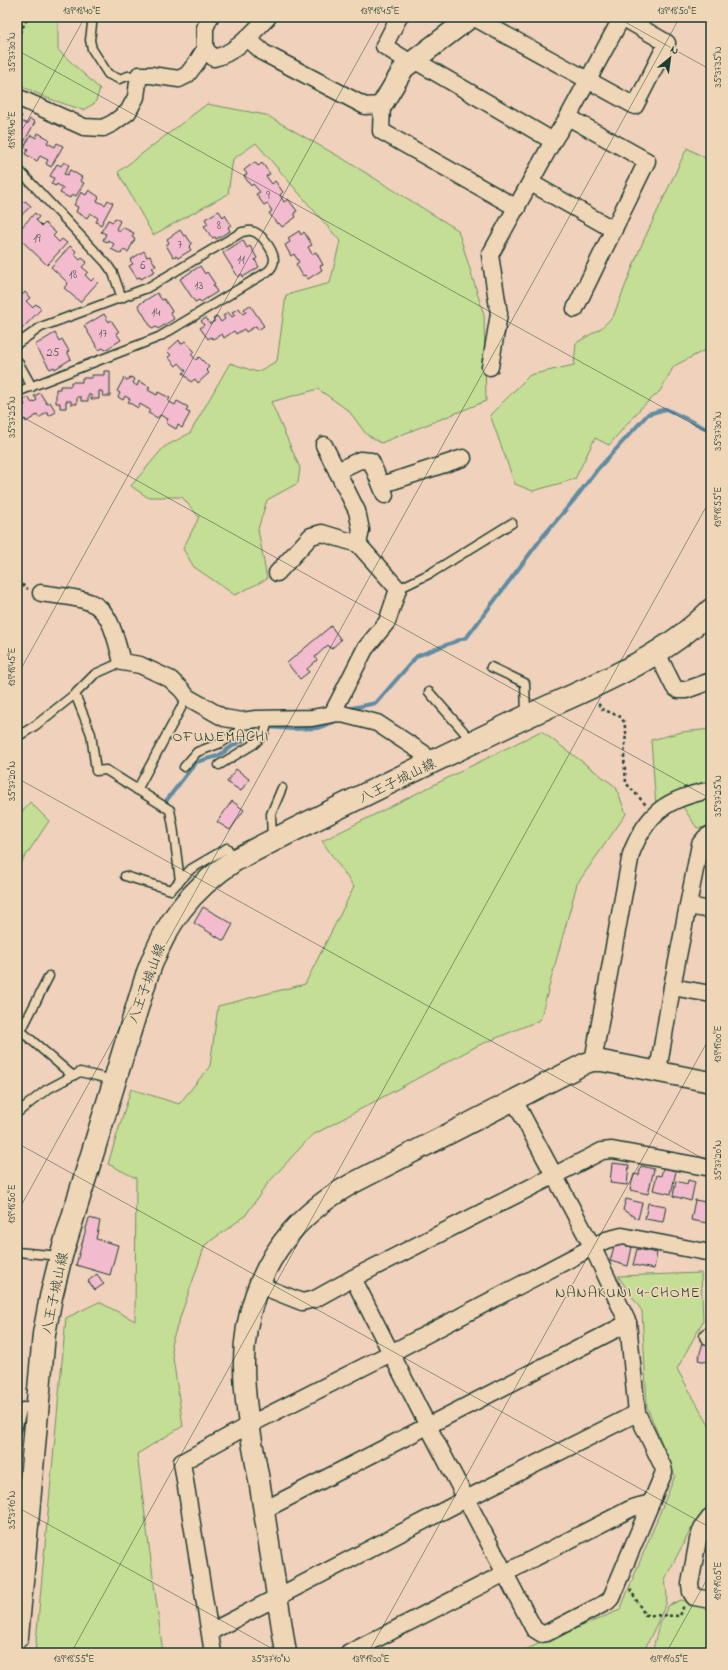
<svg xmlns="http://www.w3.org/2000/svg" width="728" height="1670" font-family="'Indie Flower','Klee One',sans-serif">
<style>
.green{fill:#c4de95;stroke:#728e64}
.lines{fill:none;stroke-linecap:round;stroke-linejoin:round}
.stream{stroke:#608ca1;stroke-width:4}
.building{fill:#f3bbce;stroke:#1f3d34}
.service-casing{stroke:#1f3d34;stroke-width:11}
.minor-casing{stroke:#1f3d34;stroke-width:19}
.tertiary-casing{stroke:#1f3d34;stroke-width:23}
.secondary-casing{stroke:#1f3d34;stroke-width:25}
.path{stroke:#1f3d34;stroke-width:2.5;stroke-dasharray:3 3;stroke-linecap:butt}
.service{stroke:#efd6b7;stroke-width:8}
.minor{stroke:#efd6b7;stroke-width:16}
.tertiary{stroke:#efd6b7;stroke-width:20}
.secondary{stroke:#efd6b7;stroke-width:22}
.ticks{fill:none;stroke:#1f3d34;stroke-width:1;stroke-opacity:0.45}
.labels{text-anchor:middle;stroke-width:3.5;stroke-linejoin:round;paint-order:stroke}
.number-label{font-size:12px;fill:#545c5a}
.street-label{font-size:14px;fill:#1f3d34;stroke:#efd6b7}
.neighbourhood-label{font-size:15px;letter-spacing:1px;fill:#1f3d34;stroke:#efd6b7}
.neatline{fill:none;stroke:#1f3d34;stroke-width:1.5}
.ticks-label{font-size:10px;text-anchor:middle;fill:#1f3d34}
</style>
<rect width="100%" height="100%" fill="#f0d1bc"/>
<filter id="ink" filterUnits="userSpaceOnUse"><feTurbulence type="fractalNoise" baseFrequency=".025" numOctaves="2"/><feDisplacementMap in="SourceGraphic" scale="8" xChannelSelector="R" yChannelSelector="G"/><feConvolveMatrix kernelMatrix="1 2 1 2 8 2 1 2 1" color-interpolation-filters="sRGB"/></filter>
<g filter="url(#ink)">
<g class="green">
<path d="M17,17h41v33l42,39 -5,14 -12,7 -36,-12 -30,-14z"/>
<path d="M207,104l59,11 79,45 113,70 26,85 2,86 -105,42 -15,-9 -17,-23 -31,-22 -47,13 29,66 -2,15 -31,17 -9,29 9,50 -32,16 -41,-28 -11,-18 16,-32 -17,-20h-35l-16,-11 33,-39 26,-14 40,-70 27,9 20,-11 9,-66 44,-12 10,-42 -84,-98 -23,16 -5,35 -75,41 -35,-63z"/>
<path d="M687,148l24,13v186l-37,19 -14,25 -19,17 -32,37 -14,-7 -20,41 -42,12 -18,-7 -25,-69 40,-40 44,-10 2,-22 24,-14 13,-12 28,-71z"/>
<path d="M711,729v98l-14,1 -16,-24 -25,2 -5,-66 31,-8z"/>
<path d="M541,731l75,56 10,27 -49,70 -37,136 -63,26 -166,90 -43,47 -23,33 -40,29 -34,99 12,82 -46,28 26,199h-128l31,-335 33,-16 36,19 1,-143 -28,-14 23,-75 48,15 31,-38 8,-60 87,-22 49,-97 -32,-46z"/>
<path d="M30,802l19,19 -32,48v-51z"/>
<path d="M701,1273l2,48 -26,48 34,60v72l-20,28 -26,50 2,17 -1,8 -23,49h-126l103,-43 55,-134 -28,-69 -5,-96 -24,-35z"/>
<path d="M681,1600l30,7v46h-59l7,-29 9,-18z"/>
</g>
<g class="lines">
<g class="stream">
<path d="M347,712l5,-4 24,-5 41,-47 50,-19 77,-102 30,-35 23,-30 51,-56 18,-5 45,22"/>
<path d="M166,801l30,-39 22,-6 16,-11 10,-5 12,-14 36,3 25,-1 19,-7"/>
</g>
</g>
<g class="building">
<path d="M17,113l5,3 -3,4 8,4 3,-5 5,3 -12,22 -5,-3 2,-4 -3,-2z"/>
<path d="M38,133l11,6 -2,4 8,4 2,-4 6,3 -12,21 -5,-3 2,-4 -8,-4 -3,5 -12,-7 3,-4 -4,-3 7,-12 5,3z"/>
<path d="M64,162l5,3 -5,9 3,1 3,-5 12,7 -2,4 4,2 -8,13 -4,-2 -2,4 -10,-5 3,-5 -6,-4 -1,2 -5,-2 3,-6 -4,-2 7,-12 4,2z"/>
<path d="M255,162l3,4 4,-3 8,11 -4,2 6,8 3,-3 8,11 -3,3 4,7 4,-3 9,12 -3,2 2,4 -14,10 -3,-4 -2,1 -8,-11 3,-2 -5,-8 -3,2 -8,-11 4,-2 -7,-8 -2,2 -7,-10 3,-2 -3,-4z"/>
<path d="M89,190l10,7 -2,4 8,4 3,-5 5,3 -12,22 -5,-3 2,-4 -8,-5 -3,5 -11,-6 2,-5 -4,-2 7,-13 5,3z"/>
<path d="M17,197l6,6 2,-2 6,5 -14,13z"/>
<path d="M219,211l4,6 2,-2 6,10 -3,2 2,4 -14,8 -1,-2 -3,1 -8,-12 4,-2 -3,-5z"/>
<path d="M35,213l4,4 -3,3 6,6 3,-3 11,10 -3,3 6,6 3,-3 5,4 -20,22 -30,-29v-4z"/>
<path d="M115,218l5,3 -4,8 4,2 2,-4 12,6 -2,4 3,2 -7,13 -5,-2 -2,4 -10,-5 3,-5 -6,-4 -1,2 -4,-2 3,-6 -5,-2 7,-12 5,2z"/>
<path d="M180,230l4,6 2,-1 6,9 -3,3 2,3 -13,8 -2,-2 -3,1 -7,-12 3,-2 -2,-4z"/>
<path d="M299,231l2,4 3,-3 8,13 -4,2 4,7 4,-2 7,13 -3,1 2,4 -14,9 -3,-4 -2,1 -7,-12 3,-2 -5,-8 -3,2 -6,-11 5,-3 -2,-4z"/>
<path d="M243,240l4,8 3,-2 7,12 -2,2 4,7 -16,10 -1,-3 -4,3 -15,-24z"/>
<path d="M70,246l6,5 -2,3 6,6 2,-2 5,4 -5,5 6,5 -3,3 6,6 3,-3 4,4 -18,20 -16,-14 4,-5 -17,-16z"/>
<path d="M144,251l3,6 3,-1 6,10 -4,2 3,3 -14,8 -1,-2 -3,1 -8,-12 4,-2 -3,-4z"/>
<path d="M200,266l5,8 2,-2 8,12 -2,1 4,7 -16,10 -2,-2 -4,2 -15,-23z"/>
<path d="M17,292l4,4 4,-4 5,6 -4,3 6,6 4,-3 5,5 -19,20 -5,-5z"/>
<path d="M157,293l5,7 2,-1 8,12 -2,1 4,7 -16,10 -2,-2 -4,2 -14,-24z"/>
<path d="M250,305l14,21 -6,4 -2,-4 -10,6 -2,-3 -8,5 -2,-3 -10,7 -2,-4 -9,5 -2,-2 -3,2 -8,-11 4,-3 -3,-4 5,-3 4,6 5,-3 -2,-2 4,-3 4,6 4,-3 -2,-3 5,-4 4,5 3,-2 -3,-3 7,-4 4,6 3,-2 -2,-3z"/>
<path d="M104,314l5,8 2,-2 8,12 -3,1 5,7 -16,10 -2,-2 -4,2 -15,-24z"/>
<path d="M55,333l4,8 3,-2 7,12 -2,1 4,7 -16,10 -1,-2 -4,2 -15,-24z"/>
<path d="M179,340l2,4 4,-3 9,10 -3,3 5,6 3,-3 10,10 -3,3 3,3 -11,10 -3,-4 -4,3 -8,-9 3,-2 -7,-8 -3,3 -8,-9 3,-2 -4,-4z"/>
<path d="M104,371h6v25h-7l-1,-5h-3v8h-8v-4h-3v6h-7v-4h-4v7h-6v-3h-5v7h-6v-5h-4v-14h4v-3h11v-4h11v-4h10v-3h12z"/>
<path d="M130,377l5,2 -2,4 4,3 2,-5 11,6 -2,3 9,5 1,-3 12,6 -2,3 7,4 2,-4 11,6 -2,4 4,2 -8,15 -4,-3 -2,4 -10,-6 2,-4 -8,-4 -2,3 -10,-5 2,-3 -10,-6 -2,4 -10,-6 2,-3 -5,-3 -2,4 -5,-3 2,-4 -3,-2 7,-13 4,3z"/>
<path d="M40,393l7,11 3,-2 6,10 -7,4 -2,-4 -8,6 -2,-3 -11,7 -1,-3 -8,5v-21l3,6 5,-4 -2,-4 5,-4 4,6 5,-3 -3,-4z"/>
<path d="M331,626l10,14 -10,9 -3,-4 -13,12 2,3 -10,9 2,3 -9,7 -13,-16z"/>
<path d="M236,769l13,10 -8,12 -14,-9z"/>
<path d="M232,801l12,9 -14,20 -13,-8z"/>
<path d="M203,907l30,17 -9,17 -30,-18z"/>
<path d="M612,1163l17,2 -2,20 -17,-2z"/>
<path d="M641,1166l13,3 -6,25 -18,-4 4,-16 5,1z"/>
<path d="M663,1168l13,3 -5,23 -18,-4 4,-15 4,1z"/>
<path d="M709,1178h2v16l-4,-1z"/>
<path d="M688,1180l7,2 -4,19 -18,-5 3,-15 11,3z"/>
<path d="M626,1199l16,4 -4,16 -15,-9z"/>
<path d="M695,1200l16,3 -4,20 -16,-3z"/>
<path d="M648,1203l18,3 -3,16 -18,-3z"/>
<path d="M89,1218l11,3 -4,18 22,6 -8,30 -34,-10z"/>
<path d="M615,1243l17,4 -4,19 -18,-5z"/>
<path d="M637,1249l20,4 -3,16 -21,-4z"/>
<path d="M97,1274l7,10 -9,6 -7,-9z"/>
<path d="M704,1339l7,2v22l-13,-3z"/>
</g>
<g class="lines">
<g class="service-casing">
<g id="service">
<path d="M93,17l-3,23 2,9 16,25 11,5 9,-3 11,-1"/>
<path d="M17,168l89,95 7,10 9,25"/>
<path d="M17,344l24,-17 106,-39 95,-56c3,0 7,-2 9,-1 10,1 22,19 23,28 0,6 -3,10 -7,13l-108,65 -142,55"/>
<path d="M17,360l15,27"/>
<path d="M398,589l33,-16 81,-50"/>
<path d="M491,667l34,16 1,31"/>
<path d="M429,692l43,49"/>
<path d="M75,694l16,40 5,37 10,-1 64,40 3,16 7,55"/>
<path d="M17,737l19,-12 39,-31 20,-20 27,-12"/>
<path d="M219,765l35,-21 10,-10 5,-15"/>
<path d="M184,767l13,-15 24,-9 17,-11 4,-11"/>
<path d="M137,790l50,-93"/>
<path d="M272,839l-1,-25 11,-26"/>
<path d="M125,876l46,14 20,-21 36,-21 7,10"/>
<path d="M49,976l-28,55 52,45"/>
<path d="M17,1113l29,-23 34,-18 33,8"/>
<path d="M17,1252l43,4"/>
<path d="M17,1429l6,-22 13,1"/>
</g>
</g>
<g class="minor-casing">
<g id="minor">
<path d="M210,17l-5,11v21l9,9c22,-5 38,-25 54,-41"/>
<path d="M399,17l-15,29 27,17"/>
<path d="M473,17l162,89 32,-63 -45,-26"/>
<path d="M247,38l17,15 101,53 17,-1 -1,26 136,77"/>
<path d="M414,60l139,81"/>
<path d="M17,97l67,30 19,1 10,-5 15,-11 8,-15 3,-22h12l28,4 8,-4 10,-13 8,-13"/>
<path d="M568,117l79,44 -72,148"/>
<path d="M531,183l83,47"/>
<path d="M490,367l9,-53 -9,-59 63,-114 15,-24 54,-100"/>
<path d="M324,445l33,66 4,19 -3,14"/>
<path d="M337,471l23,-11 11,1 14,34"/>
<path d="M381,485l82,-27"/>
<path d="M277,573l34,-37 11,-3 36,11 40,45 -11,33 -22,27 -33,65"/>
<path d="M41,593c16,3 34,3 48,9 23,8 27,39 33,60l18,3 30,14 12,11 5,7 37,21 18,3 14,-2 56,-1 26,-5 39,10 46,30 7,11"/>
<path d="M657,653l17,34 4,3h8l25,-9"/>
<path d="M688,906l23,4"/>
<path d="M672,987l39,7"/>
<path d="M593,1061l38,-207c16,-42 37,-56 80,-64"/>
<path d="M658,1071l14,-84 28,-143 6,-7 5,-3"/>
<path d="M353,1278l75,148 106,203 8,5 5,-1 60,-31 4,-4 53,-126 -1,-5 -26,-54 -9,-90 -35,-75 -79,-148"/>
<path d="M259,1285l43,17 13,-3 38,-21 249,-127 10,-1 99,18"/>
<path d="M708,1336h3"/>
<path d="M264,1510l364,-187"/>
<path d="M711,1516l-9,12 -4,12 -8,44 1,8 3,5 17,3"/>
<path d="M210,1632l256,-133 171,-86"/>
<path d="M213,1653l-31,-191 67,-37 142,-72 215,-113 16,-4 89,17"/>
<path d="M349,1653l283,-145 19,-5"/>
</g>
</g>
<g class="tertiary-casing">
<g id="tertiary">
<path d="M382,105l22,-37 67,-51"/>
<path d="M286,1653c-9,-56 -17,-112 -26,-167 -7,-40 -16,-80 -16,-120 -1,-47 16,-98 47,-134 18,-21 40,-37 64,-50l231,-119 7,-2h9l109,21"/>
</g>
</g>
<g class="secondary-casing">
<path id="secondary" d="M17,1637l27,-303 7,-37 10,-41 86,-281c19,-53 42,-84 88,-115 92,-48 186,-93 280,-138 67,-32 142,-58 196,-112"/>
</g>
<g class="path">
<path d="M17,38l11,-21"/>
<path d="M17,581l11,8"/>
<path d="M600,704l-1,1 3,4 19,8 3,5 2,10 -2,25 2,26 20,22"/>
<path d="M630,1589l15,26 35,1 4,-11"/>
</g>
<use href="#service" class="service"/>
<use href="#minor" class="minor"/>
<use href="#tertiary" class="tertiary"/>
<use href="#secondary" class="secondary"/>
</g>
</g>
<path class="ticks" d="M616,17l95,53M17,50l694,384M17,139l68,-122M17,414l694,385M17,676l365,-659M17,778l694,385M17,1143l694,385M17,1213l663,-1196M17,1507l263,146M71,1653l640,-1155M368,1653l343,-618M666,1653l45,-81"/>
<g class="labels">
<g class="number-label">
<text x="268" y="199">9</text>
<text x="219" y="229">8</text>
<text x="37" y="242">19</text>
<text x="180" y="248">7</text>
<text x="241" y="263">11</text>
<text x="143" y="269">6</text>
<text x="73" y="278">18</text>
<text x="199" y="289">13</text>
<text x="156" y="316">14</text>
<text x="103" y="337">17</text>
<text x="53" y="356">25</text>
</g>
<g class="street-label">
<text transform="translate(397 780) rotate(-26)" y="5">八王子城山線</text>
<text transform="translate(146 983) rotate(-70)" y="5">八王子城山線</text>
<text transform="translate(54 1293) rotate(-78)" y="5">八王子城山線</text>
</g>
<g class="neighbourhood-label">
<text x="221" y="741">OFUNEMACHI</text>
<text x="628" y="1297">NANAKUNI 4-CHOME</text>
</g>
</g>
<rect width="728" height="1670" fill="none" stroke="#efd6b7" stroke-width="44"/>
<g transform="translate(670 58) rotate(29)" stroke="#efd6b7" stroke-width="3" paint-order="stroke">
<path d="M0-3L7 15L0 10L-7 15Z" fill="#1f3d34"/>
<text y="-6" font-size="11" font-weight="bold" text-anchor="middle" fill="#1f3d34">N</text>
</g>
<rect x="22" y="22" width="684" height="1626" class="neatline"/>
<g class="ticks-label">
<text x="82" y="14">139°18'40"E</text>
<text x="380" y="14">139°18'45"E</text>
<text x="677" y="14">139°18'50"E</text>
<text transform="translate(11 52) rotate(-90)" y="4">35°37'30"N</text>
<text transform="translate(717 67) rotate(-90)" y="4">35°37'35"N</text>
<text transform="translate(11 130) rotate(-90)" y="4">139°18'40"E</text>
<text transform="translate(11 417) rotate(-90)" y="4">35°37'25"N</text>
<text transform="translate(717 431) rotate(-90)" y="4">35°37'30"N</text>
<text transform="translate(717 507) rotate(-90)" y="4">139°18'55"E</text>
<text transform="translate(11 667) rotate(-90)" y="4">139°18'45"E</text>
<text transform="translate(11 781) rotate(-90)" y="4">35°37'20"N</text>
<text transform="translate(717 796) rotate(-90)" y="4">35°37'25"N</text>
<text transform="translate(717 1044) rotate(-90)" y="4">139°19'00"E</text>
<text transform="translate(717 1160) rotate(-90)" y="4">35°37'20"N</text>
<text transform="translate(11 1204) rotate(-90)" y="4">139°18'50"E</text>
<text transform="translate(11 1510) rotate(-90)" y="4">35°37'10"N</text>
<text transform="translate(717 1581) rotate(-90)" y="4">139°19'05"E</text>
<text x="74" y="1662">139°18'55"E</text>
<text x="271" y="1662">35°37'10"N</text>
<text x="371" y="1662">139°19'00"E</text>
<text x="669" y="1662">139°19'05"E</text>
</g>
</svg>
